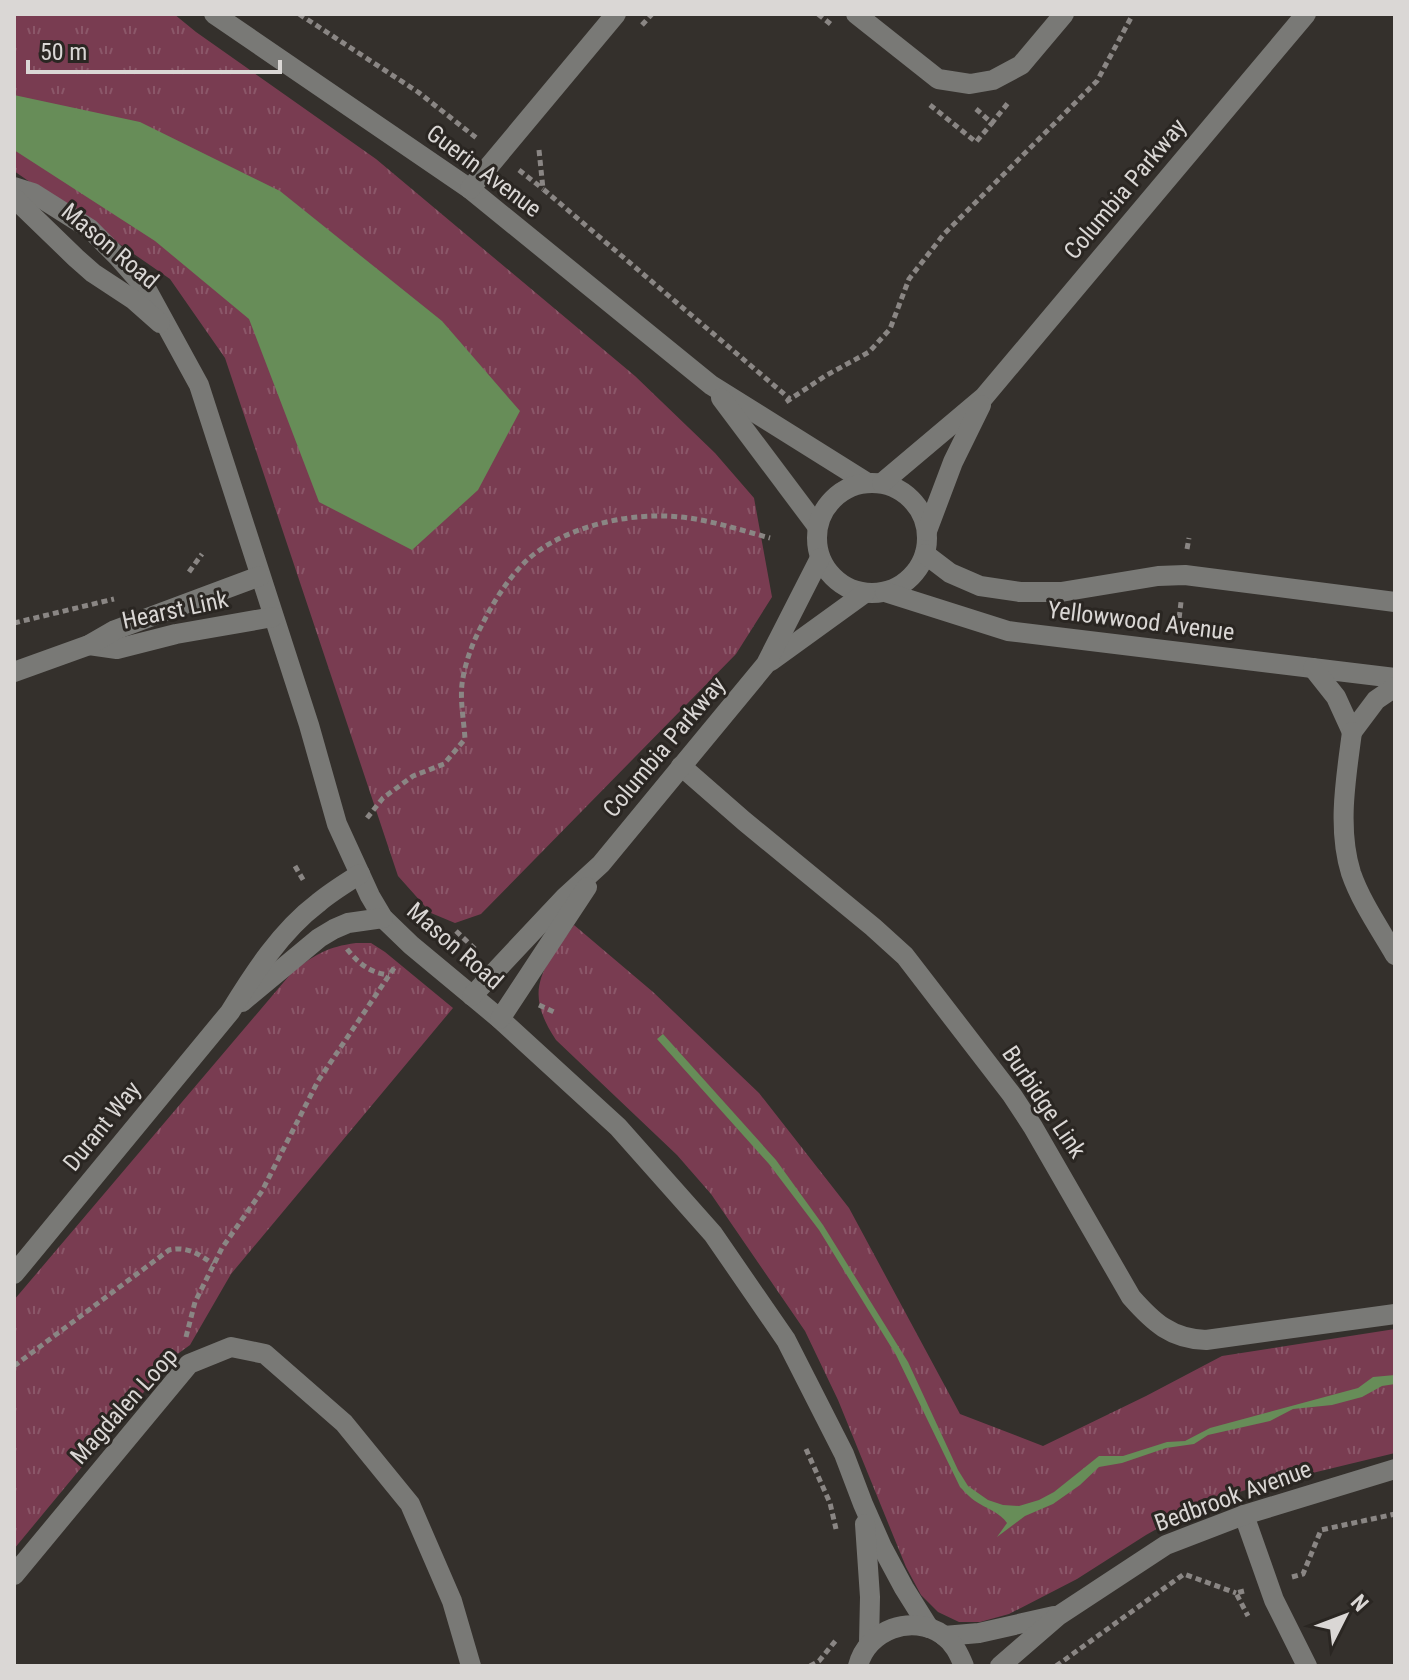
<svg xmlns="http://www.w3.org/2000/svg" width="1409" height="1680" font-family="'Roboto Condensed',sans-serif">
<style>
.park{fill:url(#park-tufts)}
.water{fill:#678d58}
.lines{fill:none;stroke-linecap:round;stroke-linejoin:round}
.path{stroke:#8a8684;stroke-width:5;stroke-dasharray:6 4;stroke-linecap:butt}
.minor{stroke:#797976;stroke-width:20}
.labels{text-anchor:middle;stroke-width:6;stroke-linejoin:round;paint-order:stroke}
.street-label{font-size:24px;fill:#dad7d5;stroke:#2a2622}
</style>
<defs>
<pattern id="park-tufts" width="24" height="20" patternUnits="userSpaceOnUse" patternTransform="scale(2)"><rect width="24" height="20" fill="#793c51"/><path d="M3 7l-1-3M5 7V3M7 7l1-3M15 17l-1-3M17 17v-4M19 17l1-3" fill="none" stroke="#8b5769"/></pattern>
</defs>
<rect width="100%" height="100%" fill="#34302c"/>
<g class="park">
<path d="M14,14h160l22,18 180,127 259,217 80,77 39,45 18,99 -36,57 -255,260 -26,9 -24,-10 -33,-37 -173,-518 -55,-79 -156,-108z"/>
<path d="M574,925l79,67 106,101 90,115 111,206 83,32 103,-50 76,-40 173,-27v124l-140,34 -56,18 -53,30 -69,44 -68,35 -29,8h-21l-21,-10 -17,-17 -15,-28 -68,-167 -33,-69 -94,-137 -34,-39 -121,-115c-34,-51 -13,-71 18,-115z"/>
<path d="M356,943h15l14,9 68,56 -222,266 -41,71 -18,13 -158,191v-249l280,-330c23,-16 33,-23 62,-27z"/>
</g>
<g class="water">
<path d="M14,95l126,27 140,69 162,130 78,90 -42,79 -66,60 -93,-48 -70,-183 -94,-78 -141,-91z"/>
<path d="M663,1034l113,126 47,65 85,137 50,108 10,16 20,14 15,5 16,1 20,-6 15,-8 45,-36h24l44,-14 18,-1 25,-13 148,-40 15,-11 22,-2v9l-13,2 -20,11 -30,8 -39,4 -23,12 -62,14 -14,9 -28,4 -44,15 -23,4 -19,18 -27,19 -28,12 -28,21 10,-14c-7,-10 -17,-13 -27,-19 -8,-4 -14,-11 -20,-17l-64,-132 -77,-125 -50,-66 -112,-125z"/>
</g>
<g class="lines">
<g class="path">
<path d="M299,14l119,78 61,48"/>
<path d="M818,14l15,12"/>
<path d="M642,25l10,-11"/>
<path d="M930,105l46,37 16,-19"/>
<path d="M976,109l16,14 16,-20"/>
<path d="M539,150l4,39 247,210"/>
<path d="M519,170l24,19"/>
<path d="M786,402l39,-26 44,-24 21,-23 19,-50 35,-45 153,-153 36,-67"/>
<path d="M1187,549l2,-11"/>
<path d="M189,572l13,-18"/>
<path d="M14,623l100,-24"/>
<path d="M1178,628l3,-26"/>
<path d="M367,818l16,-20 30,-22 31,-12 21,-25c-1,-17 -5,-38 -3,-55 3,-22 11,-43 22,-63 11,-22 25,-43 42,-60 32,-30 88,-45 131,-45 39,-1 76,12 113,22"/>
<path d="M295,866l10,17"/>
<path d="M456,931l21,20"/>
<path d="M347,949c11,14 23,24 42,26"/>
<path d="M539,1005l17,8"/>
<path d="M186,1337l9,-35 27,-54 40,-57 56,-110 78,-116"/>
<path d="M14,1366l155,-116c18,-4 30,4 44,14"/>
<path d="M806,1449l24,54 6,26"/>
<path d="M1292,1577l11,-3 18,-44 74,-16"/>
<path d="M1244,1591l-8,2 12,23"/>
<path d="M810,1666l9,-5 18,-22"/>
<path d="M1056,1666l128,-92 52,19"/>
</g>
<g class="minor">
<path d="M214,14l256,175 241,196 155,97"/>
<path d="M856,14l82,65 32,5 23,-4 28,-15 43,-51"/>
<path d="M14,187l19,6 57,36 28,28 29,33 52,95 110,340 28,99 33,72 13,22 28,27 89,74 118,108 95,107 73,106 58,114 19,50 19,43 22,41 25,40"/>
<path d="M470,189l146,-175"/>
<path d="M14,198l62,60 17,15 41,27 26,23"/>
<path d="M721,398l96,128"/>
<circle cx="872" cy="538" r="55"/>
<path d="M882,483l102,-86 322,-383"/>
<path d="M927,531l26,-69 28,-57"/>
<path d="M925,554l25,19 30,13 40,6h41l97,-16 27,-1 210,27"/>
<path d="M885,592l123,39 387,47"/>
<path d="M89,645l28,4 59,-15 97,-17"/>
<path d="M771,661l94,-68"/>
<path d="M1313,668l23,29 16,35 24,-32 19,-13"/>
<path d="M14,672l75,-27 26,-15 145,-54"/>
<path d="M1352,732c-6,46 -15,96 -1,141 10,29 29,56 44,82"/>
<path d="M681,766l63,55 129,106 32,29 107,139 21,32 98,170c22,25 40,42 75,43l189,-26"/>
<path d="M472,996l93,-99 36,-33 165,-200 54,-106"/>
<path d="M242,1002l77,-64 15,-9 14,-6 35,-5"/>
<path d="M500,1019l87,-132"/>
<path d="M14,1274l216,-262c24,-39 51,-81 88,-109 13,-11 28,-20 42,-29"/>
<path d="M1244,1515l30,85 33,66"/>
<path d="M865,1524l5,73 -1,46"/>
<path d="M14,1575l175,-211 42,-17 34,7 79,69 66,81 42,97 19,65"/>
<path d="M944,1636l35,-3 75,-17"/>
<path d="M858,1666c9,-36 54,-53 85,-31 11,8 16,19 21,31"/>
<path d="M1000,1666l58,-50 108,-71 78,-30 151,-46"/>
</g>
</g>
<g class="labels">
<g class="street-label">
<text transform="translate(484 171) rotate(37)" y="8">Guerin Avenue</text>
<text transform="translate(1125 189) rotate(-50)" y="8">Columbia Parkway</text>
<text transform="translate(110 246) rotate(40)" y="8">Mason Road</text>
<text transform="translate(175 610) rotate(-12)" y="8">Hearst Link</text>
<text transform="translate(1141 621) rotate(7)" y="8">Yellowwood Avenue</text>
<text transform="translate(664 747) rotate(-50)" y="8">Columbia Parkway</text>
<text transform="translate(455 946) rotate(41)" y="8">Mason Road</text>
<text transform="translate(1044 1102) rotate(56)" y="8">Burbidge Link</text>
<text transform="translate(102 1126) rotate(-51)" y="8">Durant Way</text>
<text transform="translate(124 1406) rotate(-48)" y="8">Magdalen Loop</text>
<text transform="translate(1233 1496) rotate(-20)" y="8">Bedbrook Avenue</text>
</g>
</g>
<rect width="1409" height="1680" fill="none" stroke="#dad7d5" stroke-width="32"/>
<g transform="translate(1345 1616) rotate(48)" stroke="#2a2622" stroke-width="6" paint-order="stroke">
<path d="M0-6L14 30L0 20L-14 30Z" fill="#dad7d5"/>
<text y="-12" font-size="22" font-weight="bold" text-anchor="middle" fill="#dad7d5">N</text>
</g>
<path d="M28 60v12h252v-12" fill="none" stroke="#dad7d5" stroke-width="4"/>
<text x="40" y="60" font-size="24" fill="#dad7d5" stroke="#2a2622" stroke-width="6" paint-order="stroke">50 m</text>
</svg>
